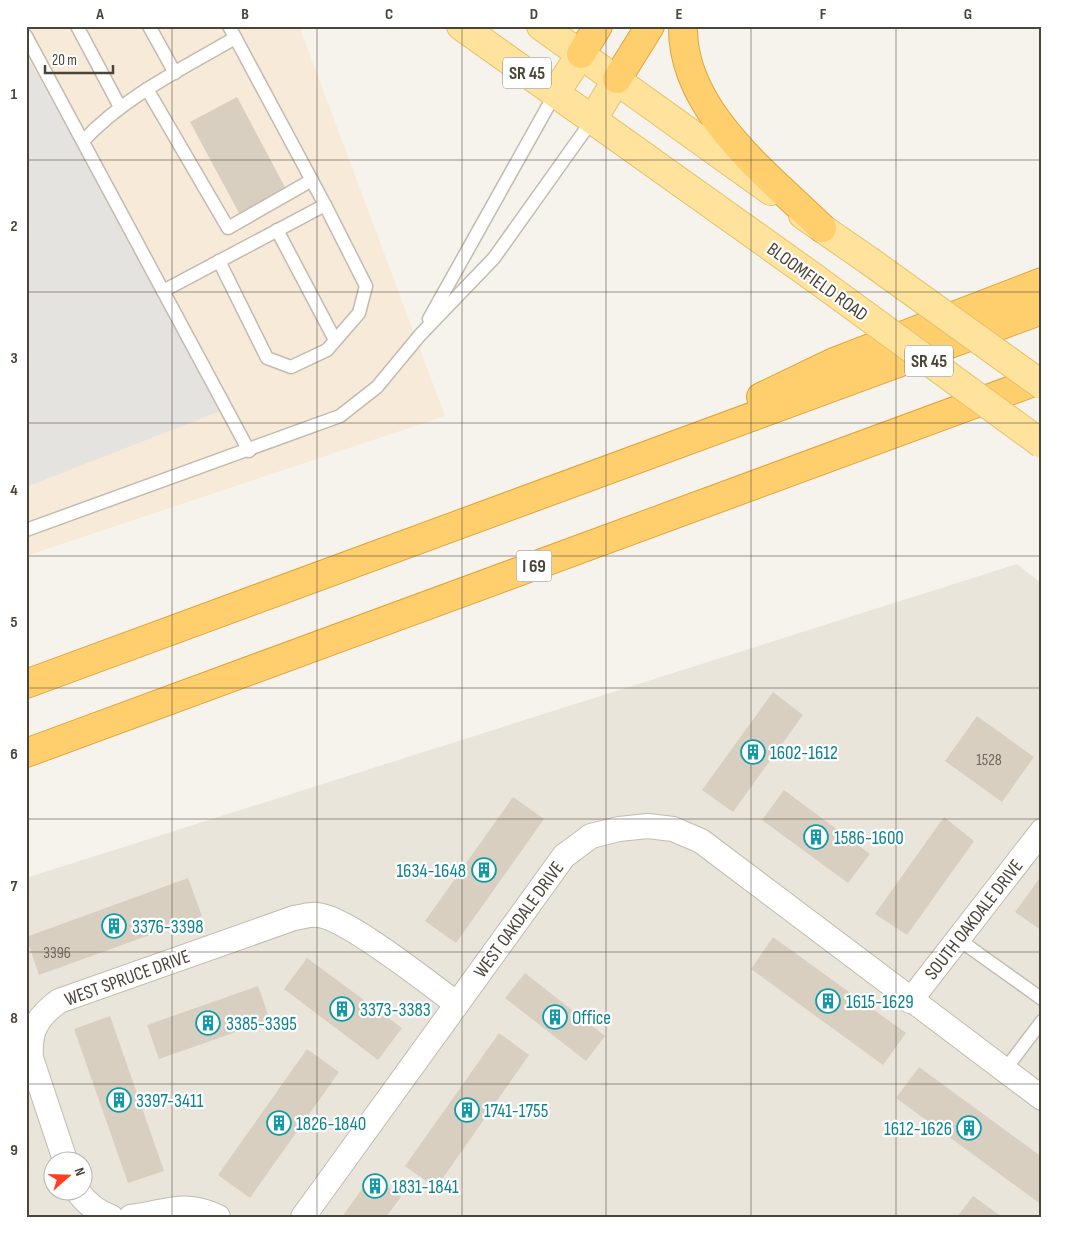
<svg xmlns="http://www.w3.org/2000/svg" width="1068" height="1243" font-family="'Sofia Sans Condensed',sans-serif">
<style>
.residential{fill:#eae5da;fill-rule:evenodd}
.commercial{fill:#f7ead8}
.parking{fill:#e5e3e0}
.building{fill:#d8cfc1}
.lines{fill:none;stroke-linecap:round;stroke-linejoin:round}
.service-casing{stroke:#c2bbae;stroke-width:15}
.minor-casing{stroke:#c2bbae;stroke-width:26}
.primary-casing{stroke:#e6c16a;stroke-width:30}
.motorway-casing{stroke:#e0a43c;stroke-width:30}
.service{stroke:#fff;stroke-width:12}
.minor{stroke:#fff;stroke-width:24}
.primary{stroke:#ffe39c;stroke-width:28}
.motorway{stroke:#ffcf6e;stroke-width:28}
.primary-bridge-casing{stroke:#e6c16a;stroke-width:30;stroke-linecap:butt}
.primary-bridge{stroke:#ffe39c;stroke-width:28}
.grid{fill:none;stroke:#4b4439;stroke-width:1;stroke-opacity:0.55}
.labels{text-anchor:middle;stroke-width:4.5;stroke-linejoin:round;paint-order:stroke}
.number-label{font-size:16px;fill:#6e675b}
.shield{fill:#fff;stroke:#817c74;stroke-width:1}
.shield-label{font-size:18px;font-weight:bold;fill:#4b4439}
.street-label{font-size:19px;fill:#4b4439;stroke:#fff}
.culture-label{font-size:19px;fill:#0d838f;stroke:#fff;text-anchor:start}
.neatline{fill:none;stroke:#4b4439;stroke-width:2}
.grid-label{font-size:16px;text-anchor:middle;font-weight:bold;fill:#4b4439}
</style>
<rect width="100%" height="100%" fill="#f6f3ec"/>
<path class="residential" d="M1017,564l25,20v633h-1016v-339zM52,1160h30v30h-30z"/>
<path class="commercial" d="M26,26h273l146,390 -419,140z"/>
<path class="parking" d="M26,54l197,356 -197,77z"/>
<g class="building">
<path d="M237,97l49,92 -47,24 -49,-91z"/>
<path d="M773,692l30,23 -70,97 -31,-22z"/>
<path d="M977,716l57,41 -32,45 -57,-41z"/>
<path d="M784,790l86,64 -22,29 -86,-63z"/>
<path d="M513,797l31,22 -88,124 -31,-22z"/>
<path d="M944,817l30,24 -67,94 -32,-21z"/>
<path d="M188,878l14,38 -163,59 -13,-38z"/>
<path d="M1039,879l3,2v50l-27,-19z"/>
<path d="M773,937l133,96 -23,32 -132,-96z"/>
<path d="M307,958l95,70 -24,32 -94,-71z"/>
<path d="M525,973l80,63 -19,25 -81,-63z"/>
<path d="M258,986l12,34 -111,39 -12,-34z"/>
<path d="M110,1016l54,155 -36,12 -54,-154z"/>
<path d="M499,1033l30,22 -93,133 -31,-22z"/>
<path d="M307,1049l32,23 -89,126 -32,-23z"/>
<path d="M919,1067l123,90v48l-146,-107z"/>
<path d="M372,1175l29,22 -15,20h-44z"/>
<path d="M973,1196l29,21h-45z"/>
</g>
<g class="lines">
<g class="service-casing">
<g id="service">
<path d="M77,26l43,81"/>
<path d="M149,26l26,47"/>
<path d="M26,36l223,415"/>
<path d="M147,89l81,139 84,-48"/>
<path d="M83,141c42,-45 99,-72 152,-103"/>
<path d="M277,230l58,110"/>
<path d="M219,261l48,97 24,9 36,-17 32,-37 7,-27 -41,-81"/>
<path d="M163,291l162,-86 -96,-179"/>
<path d="M429,319l127,-227"/>
<path d="M26,530l314,-114 37,-29 43,-52 74,-77 99,-139"/>
<path d="M958,939l84,60"/>
<path d="M1004,1071l38,-50"/>
</g>
</g>
<g class="minor-casing">
<g id="minor">
<path d="M910,1001l132,-170"/>
<path d="M65,1160l-34,-102c-2,-27 6,-41 28,-57l235,-83c8,-1 16,-4 23,-3 28,1 114,70 140,89"/>
<path d="M77,1190c9,14 20,21 34,27"/>
<path d="M131,1217c34,-4 53,-17 87,0"/>
<path d="M303,1217l261,-361 27,-20 28,-7 29,-3 25,3 28,12 341,257"/>
</g>
</g>
<g class="primary-casing">
<g id="primary">
<path d="M461,26l355,253"/>
<path d="M541,26l230,165"/>
<path d="M556,92l25,-38"/>
<path d="M593,119l24,-40"/>
<path d="M803,215l65,45"/>
</g>
</g>
<g class="motorway-casing">
<g id="motorway">
<path d="M683,26c-2,84 84,148 139,202"/>
<path d="M581,54l17,-28"/>
<path d="M617,79l33,-53"/>
<path d="M761,397l73,-35 208,-80"/>
<path d="M26,684l1016,-374"/>
<path d="M26,753l1016,-374"/>
</g>
</g>
<use href="#service" class="service"/>
<use href="#minor" class="minor"/>
<use href="#primary" class="primary"/>
<use href="#motorway" class="motorway"/>
<g class="primary-bridge-casing">
<g id="primary-bridge">
<path d="M868,260l174,125"/>
<path d="M816,279l226,165"/>
</g>
</g>
<use href="#primary-bridge" class="primary-bridge"/>
</g>
<path class="grid" d="M172,26v1191M317,26v1191M462,26v1191M606,26v1191M751,26v1191M896,26v1191M26,160h1016M26,292h1016M26,423h1016M26,556h1016M26,688h1016M26,819h1016M26,952h1016M26,1084h1016"/>
<defs>
<g id="building-ring" transform="scale(1.25)"><circle r="9.5" fill="#fff" stroke="#0f9aa8" stroke-width="1.5"/><path d="M-4-6H4V6H1V3H-1V6H-4ZM-2.5-4.3h1.7v1.8h-1.7ZM.8-4.3h1.7v1.8H.8ZM-2.5-1h1.7V.8h-1.7ZM.8-1h1.7V.8H.8Z" fill="#0f9aa8"/></g>
</defs>
<g fill-rule="evenodd">
<use href="#building-ring" x="753" y="752"/>
<use href="#building-ring" x="816" y="837"/>
<use href="#building-ring" x="484" y="870"/>
<use href="#building-ring" x="114" y="926"/>
<use href="#building-ring" x="828" y="1001"/>
<use href="#building-ring" x="342" y="1009"/>
<use href="#building-ring" x="555" y="1017"/>
<use href="#building-ring" x="208" y="1023"/>
<use href="#building-ring" x="119" y="1100"/>
<use href="#building-ring" x="467" y="1110"/>
<use href="#building-ring" x="279" y="1123"/>
<use href="#building-ring" x="969" y="1128"/>
<use href="#building-ring" x="375" y="1186"/>
</g>
<g class="labels">
<g class="number-label">
<text x="989" y="765">1528</text>
<text x="57" y="958">3396</text>
</g>
<g class="shield">
<rect x="503" y="57.5" width="48" height="31" rx="4"/>
<rect x="905" y="345.5" width="48" height="31" rx="4"/>
<rect x="516.5" y="550.5" width="35" height="31" rx="4"/>
</g>
<g class="shield-label">
<text x="527" y="79">SR 45</text>
<text x="929" y="367">SR 45</text>
<text x="534" y="572">I 69</text>
</g>
<g class="street-label">
<text transform="translate(818 281) rotate(36)" y="7">BLOOMFIELD ROAD</text>
<text transform="translate(518 919) rotate(-54)" y="7">WEST OAKDALE DRIVE</text>
<text transform="translate(973 919) rotate(-52)" y="7">SOUTH OAKDALE DRIVE</text>
<text transform="translate(127 977) rotate(-20)" y="7">WEST SPRUCE DRIVE</text>
</g>
<g class="culture-label">
<text x="770" y="759">1602-1612</text>
<text x="834" y="844">1586-1600</text>
<text x="466" y="877" text-anchor="end">1634-1648</text>
<text x="132" y="933">3376-3398</text>
<text x="846" y="1008">1615-1629</text>
<text x="360" y="1016">3373-3383</text>
<text x="572" y="1024">Office</text>
<text x="226" y="1030">3385-3395</text>
<text x="136" y="1107">3397-3411</text>
<text x="484" y="1117">1741-1755</text>
<text x="296" y="1130">1826-1840</text>
<text x="952" y="1135" text-anchor="end">1612-1626</text>
<text x="392" y="1193">1831-1841</text>
</g>
</g>
<rect width="1068" height="1243" fill="none" stroke="#ffffff" stroke-width="55"/>
<g transform="translate(68 1176) rotate(70)"><circle r="24" fill="#ffffff" stroke="#b7b4b0"/>
<path d="M0-4L9 19L0 12L-9 19Z" fill="#fc3f1d"/>
<text y="-8" font-size="14" font-weight="bold" text-anchor="middle" fill="#4b4439">N</text>
</g>
<path d="M45 65v8h68v-8" fill="none" stroke="#4b4439" stroke-width="2.5"/>
<text x="52" y="65" font-size="15" fill="#4b4439" stroke="#ffffff" stroke-width="4" paint-order="stroke">20 m</text>
<rect x="28" y="28" width="1012" height="1188" class="neatline"/>
<g class="grid-label">
<text x="100" y="19">A</text>
<text x="245" y="19">B</text>
<text x="389" y="19">C</text>
<text x="534" y="19">D</text>
<text x="679" y="19">E</text>
<text x="823" y="19">F</text>
<text x="968" y="19">G</text>
<text x="14" y="99">1</text>
<text x="14" y="231">2</text>
<text x="14" y="363">3</text>
<text x="14" y="495">4</text>
<text x="14" y="627">5</text>
<text x="14" y="759">6</text>
<text x="14" y="891">7</text>
<text x="14" y="1023">8</text>
<text x="14" y="1155">9</text>
</g>
</svg>
